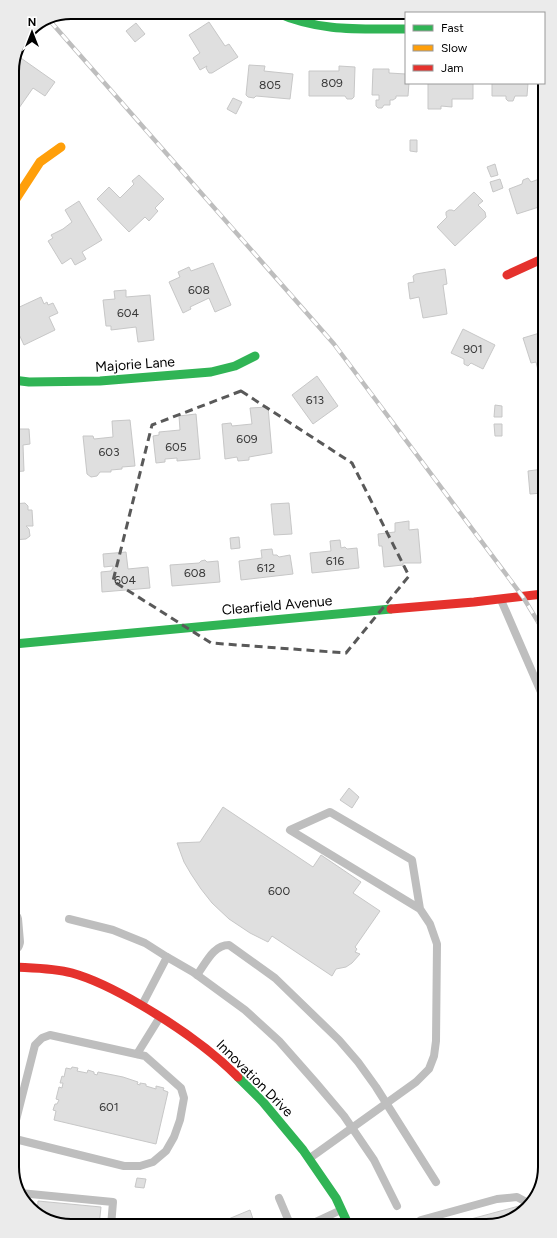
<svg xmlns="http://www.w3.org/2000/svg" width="557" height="1238" font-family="Figtree,sans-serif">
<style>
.building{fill:#dfdfdf;stroke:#c7c7c7}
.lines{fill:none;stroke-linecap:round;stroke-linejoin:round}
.lane{stroke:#bebebe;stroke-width:8}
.street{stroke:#bebebe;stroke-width:16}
.fast{stroke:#30b455;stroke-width:9}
.slow{stroke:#ff9f0a;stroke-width:9}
.jam{stroke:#e5322d;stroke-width:9}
.rail-casing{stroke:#bebebe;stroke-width:4.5}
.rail{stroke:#fff;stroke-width:3;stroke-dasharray:9;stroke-linecap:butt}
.marked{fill:none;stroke:#595959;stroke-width:3;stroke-dasharray:8 5;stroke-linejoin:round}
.labels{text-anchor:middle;stroke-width:3.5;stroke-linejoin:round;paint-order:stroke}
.number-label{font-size:12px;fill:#383838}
.street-label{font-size:14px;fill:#000;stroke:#fff}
.rim{fill:none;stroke:#000;stroke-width:2}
</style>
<rect width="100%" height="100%" fill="#fff"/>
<g class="building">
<path d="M209,22l16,24 4,-2 9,13 -26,16h-3l-3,-5 1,-2 -7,4 -7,-12 7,-5 -11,-18z"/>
<path d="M136,23l9,11 -10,8 -9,-11z"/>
<path d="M18,56l37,26 -10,14 -12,-8 -14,20 -4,-3 -2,4 -1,-42z"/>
<path d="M249,65l16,1 -1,5 29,3 -3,25 -34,-3 -2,2 -6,-1 -2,-2z"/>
<path d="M339,66l16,1 -1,30 -2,2h-5l-2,-3h-36v-25h30z"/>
<path d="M373,69h16v4l17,1v9h3l-1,13h-12v2l-3,2h-3v5h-6l-2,3h-4l-2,-2v-6h3v-5h-7z"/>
<path d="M428,83h45v16h-21v8l-11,-1v3h-13z"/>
<path d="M492,83h36l-1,13h-12l-2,5h-5l-2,-2v-3h-14z"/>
<path d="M233,98l9,4 -6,12 -9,-5z"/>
<path d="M410,140h7v12l-7,-1z"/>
<path d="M495,164l3,11 -7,2 -4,-10z"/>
<path d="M139,175l25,24 -9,9 3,3 -9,10 -4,-4 -16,15 -32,-33 12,-12 11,11 14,-14 -2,-3z"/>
<path d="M528,178l3,4 11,-4v28l-25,8 -8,-25 13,-5 1,-4z"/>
<path d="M500,179l3,9 -10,4 -3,-10z"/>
<path d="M474,192l9,9 -5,4 7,7 1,5 -31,29 -18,-19 10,-10 -1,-2v-3l3,-2h3l2,1z"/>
<path d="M79,201l23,39 -20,12 4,7 -11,6 -4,-7 -9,6 -14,-23 5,-3 -2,-3 12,-6 9,-7 -7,-12z"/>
<path d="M213,263l18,42 -16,7 -6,-14 -19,9 1,2 -8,4 -14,-31 11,-5 -2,-5 11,-5 2,4z"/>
<path d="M445,269l2,15 -4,1 4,29 -24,4 -4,-21 -9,2 -2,-16 6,-1 -1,-6 3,-2z"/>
<path d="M126,290v7l24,-2 4,45 -16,2 -2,-15 -25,3v-4h-5l-3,-26 12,-1 -1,-8z"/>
<path d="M41,297l3,7 3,-2 1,3 5,-2 5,10 -9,4 6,13 -31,15 -8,-17h2l-5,-9v-9z"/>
<path d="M463,329l32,16 -12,24 -12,-6 -3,3 -4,-2v-5l-13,-6z"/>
<path d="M543,332v36l-5,2 -2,-8 -5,1 -8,-25z"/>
<path d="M317,376l21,30 -25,18 -21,-29z"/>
<path d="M495,405l7,1v11h-8z"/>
<path d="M268,407l4,46 -23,4v3l-11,1 -1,-4 -12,2 -3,-35 9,-1 1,3 20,-2 -2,-16z"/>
<path d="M196,414l4,45 -23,2v-3l-12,1v3l-9,1 -3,-27 6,-1v-3l21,-2 -1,-14z"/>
<path d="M130,420l5,46 -13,1v2l-11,1v2h-11l-3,4 -6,1 -4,-3 -4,-38h10l1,3 19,-2 -1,-16z"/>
<path d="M494,424h8v12h-7z"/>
<path d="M13,429h16l1,15 -7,1 1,26 -11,1z"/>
<path d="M543,469v24l-13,1 -2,-23z"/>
<path d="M13,501v3l12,-1 3,3v4h4l1,16h-7l3,3 1,7 -4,3 -13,1z"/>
<path d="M289,503l3,31 -18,1 -3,-31z"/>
<path d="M409,521v9l9,-1 3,34h-18v2l-19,2 -2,-21h-3l-1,-12 17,-2v-9z"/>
<path d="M239,537l1,11 -9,1 -1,-11z"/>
<path d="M340,540l1,8 4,-1 2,2 10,-1 2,20 -47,5 -2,-20 21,-2 -1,-10z"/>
<path d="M272,549l1,6h4l2,2 11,-2 3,19 -52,6 -2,-19 23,-3 -1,-8z"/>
<path d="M126,552l2,17 20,-2 2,21 -48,4 -1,-20 10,-1 2,-3v-2l-9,1 -1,-13z"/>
<path d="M205,560l2,2 11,-1 2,21 -48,4 -2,-21 29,-2 2,-2z"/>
<path d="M349,788l10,9 -7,11 -12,-8z"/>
<path d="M223,807l90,60 8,-12 40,27 -8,11 27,18 -25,36 2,2 -2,3 5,2 -8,9 -6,4 -10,2 -4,7 -60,-40 -4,6 -18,-9 -21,-14 -17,-16 -11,-14 -10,-15 -7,-12 -7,-19 23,-1z"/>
<path d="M72,1067l6,1 -1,3 10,2 1,-3 6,2v2l3,1 1,-3 25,5 15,5 -1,2 3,1v-2l6,1v2l10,3v-3l8,2 -1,2 5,2 -12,52 -102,-24 2,-9 -3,-1 2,-6h2l2,-4 -3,-1 3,-12 3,1 1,-5h-3l2,-7 2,1 2,-9 5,1z"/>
<path d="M137,1178l9,1 -2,9 -9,-1z"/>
<path d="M38,1201l63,6 -2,19h-32l-30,-11z"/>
<path d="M519,1206l1,5 -15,12h-49z"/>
<path d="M250,1210l5,15h-41z"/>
</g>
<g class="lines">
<g class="lane">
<path d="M501,600l43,99"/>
<path d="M69,919l44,11 32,13 22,14 -25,48"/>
<path d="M167,957l26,15 52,38 34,31 37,42 28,33 30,44 23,46"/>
<path d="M197,975c9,-12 16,-30 32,-30l46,33 64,62 19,22 18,25 60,95"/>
<path d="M137,1054l23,-37"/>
<path d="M15,1124l20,-79 7,-7 8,-3 95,21 36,32 3,10 -4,22 -6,17 -8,14 -13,11 -13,4h-16l-109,-27"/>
<path d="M310,1158l106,-76 13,-13 5,-13 2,-15 1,-97 -7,-20 -10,-15 -130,-79 40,-18 82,48 8,49"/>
<path d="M20,1193l93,9 -2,24"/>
<path d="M279,1198l11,26"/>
<path d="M417,1223l4,-3 76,-21 20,-2 13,7"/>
<path d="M311,1224l30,-14"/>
</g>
<path class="street" d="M14,919l2,23 -1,3"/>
<g class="fast">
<path d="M275,12c44,20 84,17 131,17"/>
<path d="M13,380l16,2 71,-1 111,-9 24,-6 20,-10"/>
<path d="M14,644l377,-35"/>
<path d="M238,1077l25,25 40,48 33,48 12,26"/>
</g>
<path class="slow" d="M12,205l28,-43 21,-15"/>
<g class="jam">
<path d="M507,275l35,-16"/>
<path d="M391,609l83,-7 69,-8"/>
<path d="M15,967c19,1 39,1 57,6 25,7 47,19 69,32 36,21 68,43 97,72"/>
</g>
<g class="rail-casing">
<path id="rail" d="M50,21l284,323 189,253 20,33"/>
</g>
<use href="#rail" class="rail"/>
</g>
<path class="marked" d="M241,391l111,72 57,113 -63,77 -135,-10 -98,-62 39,-156z"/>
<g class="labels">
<g class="number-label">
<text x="332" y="87">809</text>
<text x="270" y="89">805</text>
<text x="199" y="294">608</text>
<text x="128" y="317">604</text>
<text x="473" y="353">901</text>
<text x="315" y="404">613</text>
<text x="247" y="443">609</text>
<text x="176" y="451">605</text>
<text x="109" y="456">603</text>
<text x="335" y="565">616</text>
<text x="266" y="572">612</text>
<text x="195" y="577">608</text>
<text x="125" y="584">604</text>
<text x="279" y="895">600</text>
<text x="109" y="1111">601</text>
</g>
<g class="street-label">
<text transform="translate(135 364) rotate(-4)" y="5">Majorie Lane</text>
<text transform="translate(277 605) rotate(-5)" y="5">Clearfield Avenue</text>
<text transform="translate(255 1078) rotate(45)" y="5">Innovation Drive</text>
</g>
</g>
<path d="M0 0H557V1238H0ZM71 19H486A52 52 0 0 1 538 71V1167A52 52 0 0 1 486 1219H71A52 52 0 0 1 19 1167V71A52 52 0 0 1 71 19Z" fill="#ebebeb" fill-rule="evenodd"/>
<path class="rim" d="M71 19H486A52 52 0 0 1 538 71V1167A52 52 0 0 1 486 1219H71A52 52 0 0 1 19 1167V71A52 52 0 0 1 71 19Z"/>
<rect x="405" y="12" width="140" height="72" fill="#ffffff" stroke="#999999"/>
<rect x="413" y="25" width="20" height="6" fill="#30b455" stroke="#999999"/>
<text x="441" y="32" font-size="12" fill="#000000">Fast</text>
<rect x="413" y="45" width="20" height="6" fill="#ff9f0a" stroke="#999999"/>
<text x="441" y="52" font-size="12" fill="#000000">Slow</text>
<rect x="413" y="65" width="20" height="6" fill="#e5322d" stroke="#999999"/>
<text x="441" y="72" font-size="12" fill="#000000">Jam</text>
<g transform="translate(32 32)" stroke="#ffffff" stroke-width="3" paint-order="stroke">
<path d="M0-3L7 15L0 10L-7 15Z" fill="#000000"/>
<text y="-6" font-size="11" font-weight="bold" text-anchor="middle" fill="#000000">N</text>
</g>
</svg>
